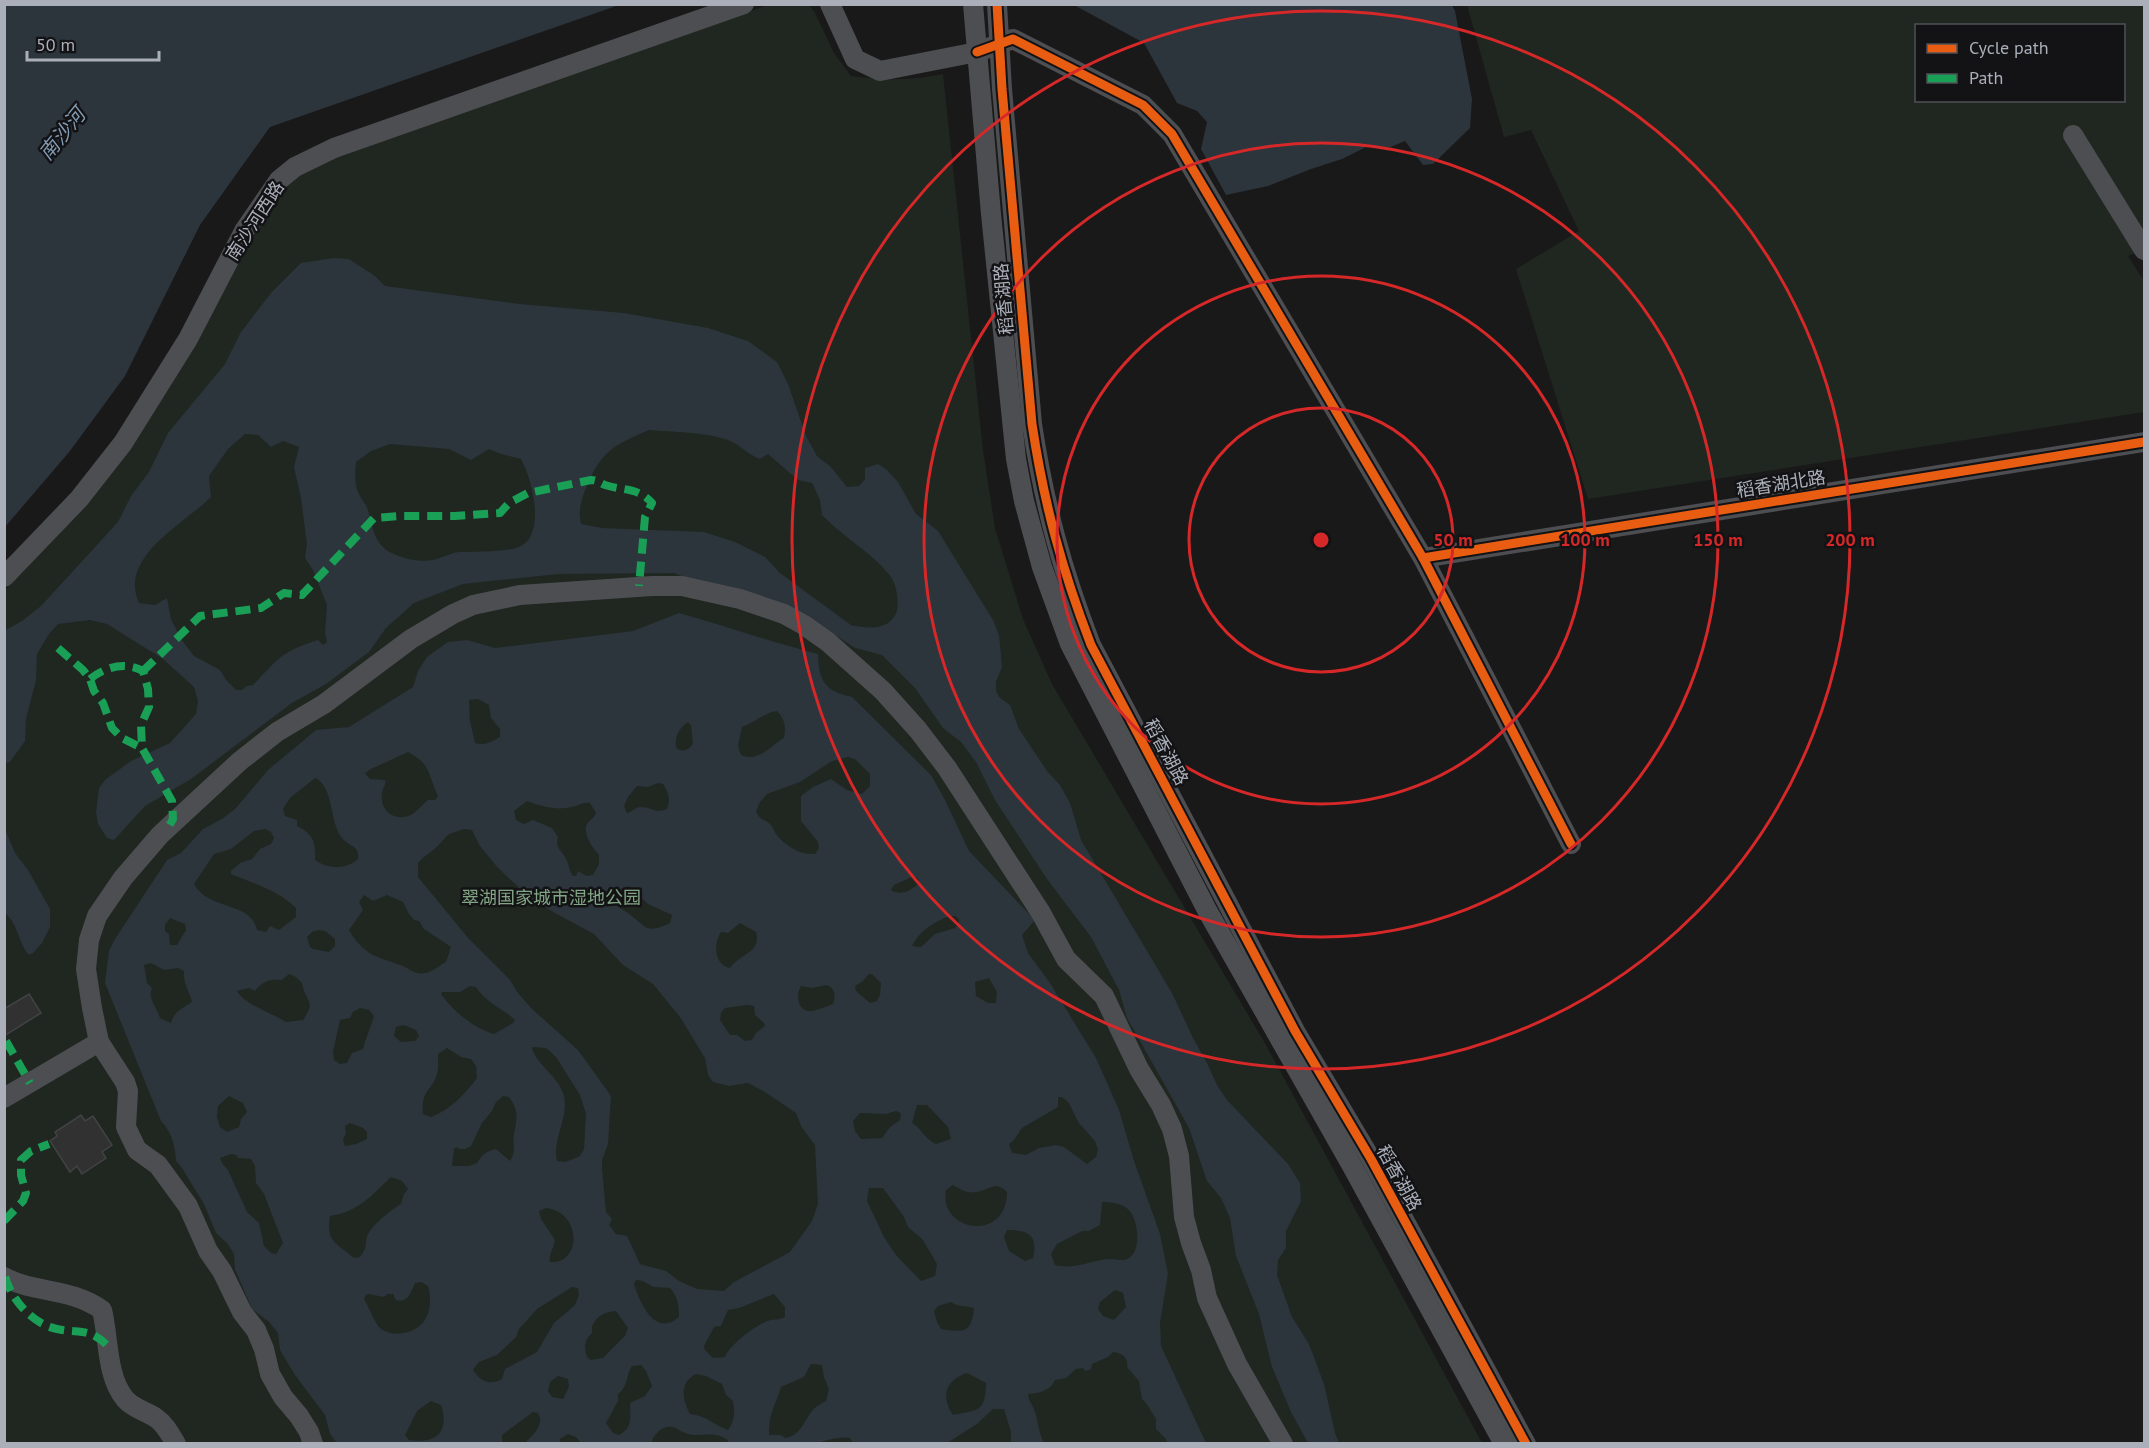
<svg xmlns="http://www.w3.org/2000/svg" width="2149" height="1448" font-family="'PT Sans','Noto Sans SC',sans-serif">
<style>
.green{fill:#1f2720;fill-rule:evenodd}
.water{fill:#2c343c;fill-rule:evenodd}
.building{fill:#313131;stroke:#414245;stroke-width:1.5}
.lines{fill:none;stroke-linecap:round;stroke-linejoin:round}
.minor{stroke:#4d4e52;stroke-width:20}
.quiet{stroke:#1a9f57;stroke-width:8;stroke-dasharray:15 8;stroke-linecap:butt}
.cycleway-casing{stroke:#131315;stroke-width:13}
.cycleway{stroke:#e95d12;stroke-width:9}
.ring{fill:none;stroke:#d62828;stroke-width:3}
.labels{text-anchor:middle;stroke-width:5;stroke-linejoin:round;paint-order:stroke}
.street-label{font-size:18px;fill:#abafba;stroke:#131315}
.park-label{font-size:18px;fill:#82a585;stroke:#131315}
.water-label{font-size:20px;font-style:italic;fill:#829bb5;stroke:#131315}
.centre{fill:#d62828;stroke:#131315;stroke-width:3}
.ring-label{font-size:18px;text-anchor:middle;font-weight:bold;fill:#d62828;stroke:#131315;stroke-width:5;stroke-linejoin:round;paint-order:stroke}
</style>
<rect width="100%" height="100%" fill="#191919"/>
<g class="green">
<path d="M768,5h40l6,6 20,42 17,23c31,4 61,5 92,-2l40,376 12,78 28,91 29,65 214,361 216,398h-1477l-1,-852 73,-77 200,-320 22,-20 38,-18z"/>
<path d="M1467,5h677v245l-16,6 16,25v131l-556,87 -72,-230 63,-38 -48,-101 -27,7zM1916,26h208v74h-208z"/>
</g>
<g class="water">
<path d="M5,4h614v1l-349,122 -70,98 -75,151 -55,75 -65,76z"/>
<path d="M1074,5h378l3,6 17,88 -2,29 -37,36 -10,1 -18,-24 -14,6h-25l-24,12 -31,10 -43,17 -42,9 -25,-46 6,-27 -10,-11 -20,-8 -33,-60z"/>
<path d="M333,258l16,1 26,17 10,10 135,18 104,9 84,15 40,13 29,21 11,22 18,52 11,20 14,11 16,20 12,-1 6,-7v-11l13,-4 9,6 11,12 18,32 22,17 55,89 6,15 3,32 -6,15v9l3,6 11,8 9,24 28,42 13,14 10,18 11,37 91,153 21,45 14,25 10,22 10,15 61,64 12,19 1,18 -15,30v17l-8,12 -1,15 15,42 17,27 15,40 11,49 4,10h-31l-17,-31 -19,-45 -13,-53 -23,-58 -6,-38 -9,-20 -14,-17 -18,-53 -62,-110 -8,-28 -28,-53 -44,-58 -52,-79 -19,-38 -15,-20 -18,-14 -28,-40 -33,-33 -27,-7 -23,-15 -158,-60 -115,1 -96,10 -49,19 -28,25 -17,24 -43,32 -34,19 -101,76 -46,27 -31,34 -7,-2 -9,-14 -2,-12 3,-24 7,-9 25,-18 39,-18 26,-29 2,-13 -4,-14 -31,-28 -56,-35 -17,-4 -32,4 -9,10 -12,20 -1,26 -10,39 -1,22 -15,21 -5,1 -1,-132 18,-10 19,-15 77,-84 13,-26 18,-24 19,-39 57,-69 16,-32 30,-39 30,-30zM649,430c26,2 54,2 79,10 13,5 20,15 32,19l8,-5 30,26 14,3 8,17 2,15c21,22 52,39 69,62 6,9 10,31 3,40 -10,14 -28,11 -43,8l-71,-52 -15,-16 -30,-15 -31,-10 -102,-4 -21,-4c-3,-13 0,-24 5,-36 15,-37 28,-43 63,-58zM245,434l13,1 13,12 12,-6 16,6 -5,20 7,31 6,46 -2,14 8,12 14,35 -2,28 2,9 -4,3 -5,-5c-36,11 -40,19 -65,45l-6,1 -5,4h-6l-10,-10 -6,-10 -26,-14 -13,-17 -10,-20 -4,-21 -12,7 -16,-2c-21,-46 45,-79 72,-106l-2,-21 19,-27zM390,444l59,5 22,11 18,-11 12,5 20,5c11,20 26,76 -2,88 -13,5 -45,5 -60,5 -9,1 -17,6 -26,8 -15,3 -42,-3 -52,-15 -8,-9 -10,-24 -13,-35 -2,-6 -6,-10 -9,-16 -5,-9 -4,-21 -3,-32l15,-11z"/>
<path d="M679,613c47,13 92,29 139,41 1,28 7,37 34,43l79,78 14,25 24,51 66,69 -13,15 6,18 22,30 46,75 23,52 15,51 26,73 8,40 -8,49 1,23 45,97h-39l-1,-4 -10,-10v-10l-10,-16 -4,-4 -3,-18 -12,-14c2,-9 -5,-14 -14,-15l-5,5 -16,7 -1,5 -5,2 -4,-3 -6,1 -10,9 -11,2c-5,11 -15,13 -27,14 1,7 3,9 6,15 4,11 4,22 10,34h-33v-11l-7,-23h-11l-16,15 -30,19h-94l-3,-5c-9,-1 -23,1 -31,5h-92l1,-3c-17,-11 -27,-1 -43,-7 -6,-2 -9,-7 -18,-6 -9,2 -13,9 -16,16h-70l-5,-6 -8,-3 -8,5v4h-35c8,-8 20,-18 13,-30l-5,-1 -31,23v8h-165l-7,-9 -5,-19 -30,-40 -15,-25 -2,-17 -9,-11 -17,-13 -17,-40 -1,-15 -7,-11 -11,-10 -12,-29 -22,-36 -6,-7c-1,-16 -4,-28 -15,-40l-56,-138 4,-32 6,-12 52,-79 14,-7 22,-24 19,-10 13,-10 33,-39 48,-40 33,-3 64,-40 5,-16 9,-14 21,-15 19,-2 28,8 138,-17zM478,699l11,6 2,13 9,11v8c-9,5 -15,9 -25,6l-5,-22 -1,-21zM777,711c8,8 9,16 7,27 -14,7 -24,25 -43,17l-3,-9 4,-19c13,-5 22,-14 35,-16zM688,722l3,3 2,19c-5,6 -9,8 -16,5 -4,-9 2,-22 11,-27zM408,752c24,13 19,21 30,44l-3,4h-7c-5,4 -9,9 -14,13 -16,11 -35,0 -32,-20 1,-6 4,-7 3,-13l-15,-1 -5,-6 6,-4zM848,757l7,2 15,15v12l-8,8 -15,-4 -16,-11 -18,8 -12,9v25l17,21 1,6 -4,6c-16,1 -29,-8 -39,-20 -2,-3 -3,-6 -5,-9 -6,-6 -9,-3 -15,-13l4,-10 7,-8 33,-12 32,-21zM315,778c19,8 14,44 27,60 7,9 18,7 16,21 -12,11 -30,10 -43,1 1,-16 -1,-26 -18,-34v-6l-12,-4 -2,-7 7,-11zM658,783l5,1c5,8 8,14 4,25 -13,5 -15,-2 -26,-2 -6,0 -9,5 -14,6l-3,-7 4,-9 9,-11 11,1zM527,801c13,5 30,10 44,6 8,-1 11,-5 19,-4l6,10c-2,6 -7,7 -9,11 -5,9 6,25 12,31v9l-6,11 -6,1 -9,-5 -2,5h-3c-4,-6 -3,-8 -6,-15 -3,-10 -13,-12 -9,-24l-6,-9 -19,-8 -9,4 -8,-4 -2,-9zM265,829l6,3 3,6 -3,6 -11,5 -8,10 -12,4 -9,8v3c23,10 47,16 65,34v9l-17,13 -9,-4 -4,6 -9,-2c-6,-29 -48,-19 -63,-46l20,-30 17,-5 23,-18zM465,829l7,1 8,16 18,22 31,29 26,16 39,21 29,31 30,19 27,33 25,41 3,17 5,7 16,4 19,-3 17,9 31,21 6,15 13,17 3,59 -6,17 -22,31 -56,30 -10,9 -27,-2 -18,-8 -13,-10 -26,-7 -13,-28 -11,-2 -7,-9 3,-6 -6,-7 -4,-43v-9l6,-16 3,-48 -33,-46 -46,-41 -14,-16 -8,-13 -41,-41 -51,-62v-14c5,-6 9,-8 15,-13 16,-12 7,-15 32,-21zM914,876l4,3v5c-8,7 -17,12 -27,6l3,-5zM629,886l19,18 24,11 -2,8c-25,12 -24,3 -42,-10 -8,-5 -12,-7 -17,-16l7,-7zM364,895l9,6 14,-6 16,7 6,12 5,6 5,1 5,8 27,18 -5,15c-7,4 -14,10 -21,11 -9,2 -14,-3 -22,-7 -26,-10 -38,-9 -54,-36l14,-20 -4,-8zM950,916h5l4,3v5l-4,4 -20,6 -14,13 -9,-1c8,-16 22,-24 38,-30zM170,918l15,6 1,6 -9,15h-7l-1,-11 -4,-3v-6zM740,923l16,9c6,20 -16,22 -26,36 -16,-4 -17,-24 -9,-36l7,1zM319,930l6,1 10,8v7l-6,6 -16,-3 -3,-2 -3,-10 5,-5zM151,963l13,7 14,-2 6,3c-1,13 5,19 8,31 -9,6 -18,9 -21,21l-11,-5c-3,-11 -13,-20 -8,-30l-5,-5 -3,-18zM289,974l7,3 6,6c3,19 15,17 1,37l-17,2c-15,-10 -41,-17 -49,-31l12,-3 6,3c8,-10 14,-12 27,-11zM869,974h3l9,9 -1,12 -3,6 -7,2 -14,-12 -1,-5 8,-5zM989,978l8,14 -1,11h-8l-12,-7 -1,-14zM826,985c9,2 10,11 7,19 -6,2 -19,8 -25,7 -11,-2 -12,-17 -7,-25l11,2zM470,986l6,1c9,15 27,22 39,33l-2,3 -19,11c-22,-7 -40,-22 -53,-40l1,-2h18zM747,1005l7,1 1,9 9,8 1,3 -9,7 -4,7 -7,1 -8,-6h-7l-10,-15 1,-7 4,-5zM360,1008l9,2 5,6c-3,11 -8,21 -11,33l-11,4 -5,10 -7,1 -6,-4 -1,-8 7,-32 10,-2 3,-6zM404,1025l12,5 3,6 -4,5 -14,1 -7,-6 2,-9zM534,1047l12,1 10,9 24,38 6,19 -2,35 -4,7 -7,3 -8,3 -8,-1c-5,-23 12,-42 7,-65 -5,-20 -27,-30 -32,-48zM447,1048l14,9 10,2 5,7 1,12c-12,16 -27,32 -46,39l-8,-3c-2,-25 8,-21 14,-40 2,-6 1,-13 1,-20zM229,1096l14,7 4,9 -6,7 -2,8 -12,5 -7,-5 -3,-10 1,-11zM503,1096l6,1c10,14 8,21 5,37 -2,12 3,15 -4,27l-14,-12c-10,2 -14,6 -19,14l-8,3h-17l2,-17 3,-2 2,2h6l6,-3 11,-23 10,-12 4,-9zM1058,1097h4l7,6 9,19 17,19 3,9 -2,7 -9,7 -23,-17 -8,-2 -17,3 -13,7 -14,-2 -3,-9 5,-4 8,-12 36,-21zM917,1105h10l21,22 3,12 -15,5c-11,-5 -14,-15 -24,-21zM896,1111l5,2 -1,7 -10,7 -8,11 -21,1 -6,-8 -2,-10 7,-8 26,1zM350,1123l13,5 4,4v7l-11,5 -11,2 -2,-7 3,-5 -1,-8zM231,1154l5,1 2,3 13,1 4,7 1,17 8,11 19,49 -7,11 -5,-1 -7,-7 -5,-23 -12,-11 -19,-42 -6,-7 -2,-5zM391,1177l11,4 6,8 -4,5 -3,10c-11,7 -27,19 -33,30 -4,9 1,12 -8,23l-6,1c-18,-16 -28,-15 -24,-42 28,-4 41,-20 61,-39zM953,1185c7,4 14,9 23,7 14,-2 19,-12 31,0 0,51 -69,40 -61,-2zM869,1188h14l21,29 4,10 15,13 14,24 -2,12 -14,5 -25,-26 -12,-18 -17,-36zM1102,1202c9,0 20,1 27,8 9,10 13,39 0,48 -6,4 -12,1 -19,1 -20,1 -33,11 -55,6l-4,-11 6,-10 25,-13h7l11,-6zM546,1208c36,4 36,56 4,54 -2,-7 4,-13 5,-22l-14,-21 -2,-8zM1007,1230c22,0 31,5 26,28l-8,3 -16,-10 -5,-14zM636,1280l7,1 10,6 17,1c8,9 9,17 9,29 -24,21 -39,-14 -45,-33zM421,1282l7,4c3,10 3,23 -2,32 -7,15 -33,21 -46,10 -6,-6 -11,-21 -16,-29l1,-3 3,-2 16,3 3,-3h6l3,6c13,3 14,-7 19,-17zM572,1287l6,1 1,7 -4,10 -21,18 -17,29 -32,17 -3,10c-13,7 -22,2 -29,-9l6,-8 18,-7 19,-18 3,-8 18,-20zM1115,1290l8,3 3,14 -12,13 -11,-4 -5,-7 2,-7zM774,1294l11,13v10c-6,3 -8,2 -14,3 -12,2 -42,25 -46,37l-12,1 -8,-8 -1,-4 10,-19 7,-1 7,-16 11,-2zM951,1302c8,6 14,3 23,6 -3,26 -9,24 -33,21l-4,-7 -3,-11 4,-5zM616,1311l12,17 -3,8 -22,22 -12,2 -4,-3c-3,-11 -3,-16 5,-24v-7c6,-11 12,-14 24,-15zM811,1364l11,1 2,12 5,12 -3,12c-4,2 -10,5 -13,9 -10,11 -11,25 -28,28l-4,-3h-12c0,-23 6,-28 12,-48l23,-10zM641,1365l5,6 6,15 -7,10 -15,7c0,14 3,25 -11,32l-6,-2 -7,-10 12,-22v-7c10,-7 8,-19 14,-28zM967,1373l19,10c-1,30 -7,26 -33,32 -13,-19 -7,-35 14,-42zM696,1374l10,2 16,8 4,11 7,6c2,11 2,20 -5,29 -17,-6 -18,-13 -38,-16 -8,-16 -11,-31 6,-40zM558,1376l10,3 1,8 -6,12 -11,-2 -4,-6 2,-9zM431,1401l10,4c9,27 -5,39 -32,35l-4,-5 12,-24z"/>
<path d="M5,829l10,24 13,17 22,39v18l-8,16 -10,11h-4c-10,-13 -10,-30 -23,-41z"/>
</g>
<g class="building">
<path d="M29,994l12,19 -37,23v-27z"/>
<path d="M81,1115l4,6 8,-5 19,29 -10,7 4,6 -24,16 -5,-8 -7,6 -20,-31 7,-5 -2,-4z"/>
</g>
<g class="lines">
<g class="minor">
<path d="M830,4l25,55 25,12 97,-19 36,-13 130,66 29,29 251,424 148,286"/>
<path d="M973,4l18,210 25,245 8,42 18,66 28,77 138,268 144,254 152,278"/>
<path d="M997,4l5,85 30,335c12,80 30,146 59,221l204,386 76,128 155,285"/>
<path d="M2073,135l71,115"/>
<path d="M1423,558l721,-116"/>
<path d="M4,577l75,-78 44,-56 65,-104 56,-108 35,-51 16,-13 39,-19 410,-144"/>
<path d="M4,1098l95,-56"/>
<path d="M4,1277c31,17 66,10 98,33 7,28 4,66 23,89 9,10 21,12 31,19 9,6 14,16 20,26"/>
<path d="M313,1444l-4,-12 -10,-16 -16,-19 -13,-23 -6,-25 -8,-19 -14,-18 -20,-41 -14,-20 -20,-45 -30,-41 -21,-15 -11,-23 2,-36 -3,-9 -26,-40 -7,-34 -6,-39 3,-29 8,-24 26,-38 37,-43 80,-74 37,-29 47,-28 87,-65 42,-25 20,-9 47,-10 132,-9h30l58,13 44,15 20,11 24,17 55,49 35,39 29,38 94,145 25,46 38,37 35,73 22,36 11,24 7,27 5,61 7,26 10,27 6,28 30,66 46,80"/>
</g>
<g class="quiet">
<path d="M58,648l25,22 7,9 4,12 9,12 9,25 10,10 20,10"/>
<path d="M143,671l57,-55 61,-8 23,-15 18,2 72,-77 26,-2h55l45,-3 9,-10 19,-10 63,-13c6,0 9,3 14,5 18,6 33,2 47,18l-7,14 -6,69"/>
<path d="M90,679c15,-12 35,-18 53,-8l5,18 1,18 -8,18 1,23 30,53 1,18 -5,9"/>
<path d="M6,1041l24,42"/>
<path d="M4,1221l19,-20 3,-8 -5,-18v-15l10,-9 18,-7"/>
<path d="M5,1277c7,23 27,47 52,52 24,5 32,-2 52,18"/>
</g>
<g class="cycleway-casing">
<g id="cycleway">
<path d="M997,4l5,85 30,335c12,80 30,146 59,221l204,386 76,128 155,285"/>
<path d="M977,52l36,-13 130,66 29,29 251,424 148,286"/>
<path d="M1423,558l721,-116"/>
</g>
</g>
<use href="#cycleway" class="cycleway"/>
</g>
<g class="ring">
<circle cx="1321" cy="540" r="132"/>
<circle cx="1321" cy="540" r="264"/>
<circle cx="1321" cy="540" r="397"/>
<circle cx="1321" cy="540" r="529"/>
</g>
<g class="labels">
<g class="street-label">
<text transform="translate(255 221) rotate(-57)" y="6">南沙河西路</text>
<text transform="translate(1004 299) rotate(-95)" y="6">稻香湖路</text>
<text transform="translate(1781 484) rotate(-9)" y="6">稻香湖北路</text>
<text transform="translate(1166 752) rotate(62)" y="6">稻香湖路</text>
<text transform="translate(1399 1178) rotate(61)" y="6">稻香湖路</text>
</g>
<g class="park-label">
<text x="551" y="904">翠湖国家城市湿地公园</text>
</g>
<g class="water-label">
<text transform="translate(62 134) rotate(-51)" y="7">南沙河</text>
</g>
</g>
<circle cx="1321" cy="540" r="9" class="centre"/>
<g class="ring-label">
<text x="1453" y="546">50 m</text>
<text x="1585" y="546">100 m</text>
<text x="1718" y="546">150 m</text>
<text x="1850" y="546">200 m</text>
</g>
<rect width="2149" height="1448" fill="none" stroke="#abafba" stroke-width="12"/>
<rect x="1915" y="24" width="210" height="78" fill="#131315" stroke="#505157" stroke-width="1.5"/>
<rect x="1927" y="44" width="30" height="9" fill="#e95d12" stroke="#505157" stroke-width="1.5"/>
<text x="1969" y="54" font-size="18" fill="#abafba">Cycle path</text>
<rect x="1927" y="74" width="30" height="9" fill="#1a9f57" stroke="#505157" stroke-width="1.5"/>
<text x="1969" y="84" font-size="18" fill="#abafba">Path</text>
<path d="M27 51v9h132v-9" fill="none" stroke="#abafba" stroke-width="3"/>
<text x="36" y="51" font-size="18" fill="#abafba" stroke="#131315" stroke-width="4.5" paint-order="stroke">50 m</text>
</svg>
